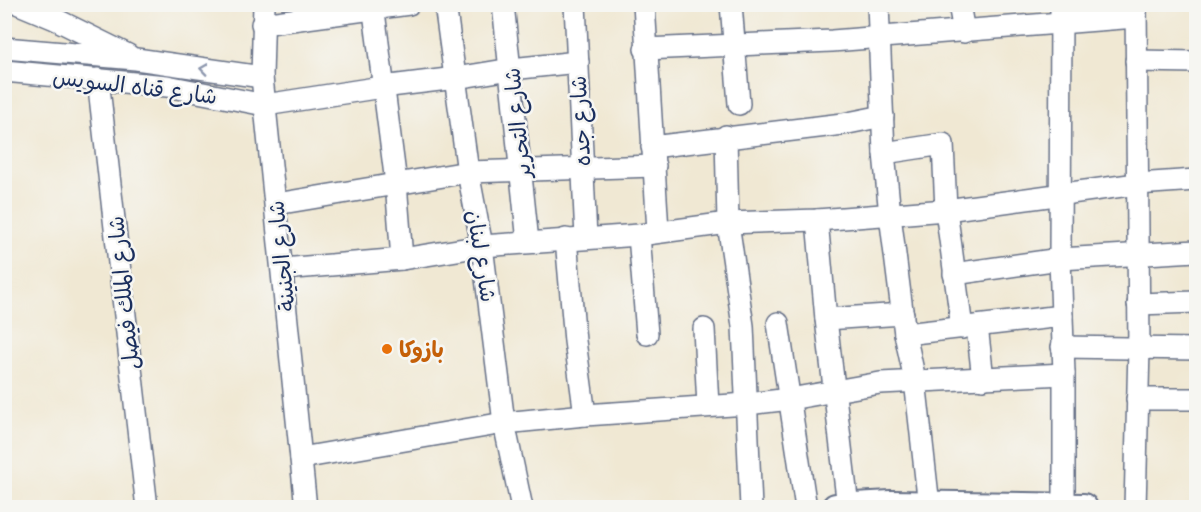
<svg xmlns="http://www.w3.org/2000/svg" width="1201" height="512" font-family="Mynerve,'Playpen Sans Arabic',sans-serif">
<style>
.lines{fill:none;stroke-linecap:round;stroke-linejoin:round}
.minor-casing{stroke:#667087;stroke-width:24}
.secondary-casing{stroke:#667087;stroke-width:32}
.minor{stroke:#fff;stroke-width:21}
.secondary{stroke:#fff;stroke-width:28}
.oneway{stroke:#8d97ae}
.food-dot{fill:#e8710a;stroke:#f6f6f2;stroke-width:2}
.labels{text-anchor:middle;stroke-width:5;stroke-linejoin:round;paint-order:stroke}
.street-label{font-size:22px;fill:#1b2f5e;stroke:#f6f6f2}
.food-label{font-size:22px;font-weight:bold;fill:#c56008;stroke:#f6f6f2;text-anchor:start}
</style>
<rect width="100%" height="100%" fill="#f6f6f2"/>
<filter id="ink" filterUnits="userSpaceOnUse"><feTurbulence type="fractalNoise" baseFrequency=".0167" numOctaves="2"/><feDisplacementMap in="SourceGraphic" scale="12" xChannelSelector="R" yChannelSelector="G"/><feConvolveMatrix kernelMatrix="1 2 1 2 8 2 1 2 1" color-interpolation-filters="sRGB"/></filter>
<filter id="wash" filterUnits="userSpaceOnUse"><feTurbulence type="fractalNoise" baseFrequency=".008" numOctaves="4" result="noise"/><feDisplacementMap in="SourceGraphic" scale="24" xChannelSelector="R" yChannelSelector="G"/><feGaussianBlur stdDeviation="1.35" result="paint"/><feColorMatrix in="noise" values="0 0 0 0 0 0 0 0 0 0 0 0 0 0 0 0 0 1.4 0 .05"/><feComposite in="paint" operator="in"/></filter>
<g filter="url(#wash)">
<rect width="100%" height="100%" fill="#f0e8d3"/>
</g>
<g filter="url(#ink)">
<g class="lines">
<g class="minor-casing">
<g id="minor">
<path d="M19,4l36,15 73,36"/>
<path d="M264,4l-2,73 44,431"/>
<path d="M373,4l23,179 6,76"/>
<path d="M445,4l23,168 14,74 22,177 18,85"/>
<path d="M503,4l25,238"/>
<path d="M575,4l11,234"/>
<path d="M644,4l14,227"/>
<path d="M731,4l8,100"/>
<path d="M878,4l6,149 6,62 15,119 10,46 14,126"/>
<path d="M959,4l5,28"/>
<path d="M1061,4l-1,255 4,115v133"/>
<path d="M262,24l147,-20"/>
<path d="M4,48l132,11 126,18"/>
<path d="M645,49l187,-8 304,-24"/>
<path d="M1136,61l60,1"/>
<path d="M4,71l163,15 98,19 117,-18 74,-9 55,-9 67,-7"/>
<path d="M98,79l49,429"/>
<path d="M726,136l2,87 15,103 8,182"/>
<path d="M652,147l191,-23 40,-8"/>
<path d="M884,153l59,-9 3,66 16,118"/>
<path d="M276,204l192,-32 187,-6"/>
<path d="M817,220l9,99 22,188"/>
<path d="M639,235l8,99"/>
<path d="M566,239l9,102 10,74"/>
<path d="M283,269l119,-10 80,-13 157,-11 89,-12 89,-3 129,-10 191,-26 59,-4"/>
<path d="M954,274l106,-15 136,-8"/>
<path d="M1138,304l58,-2"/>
<path d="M826,319l77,-5"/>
<path d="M778,323l28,185"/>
<path d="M977,326l6,53"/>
<path d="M704,329l4,77"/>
<path d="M905,334l157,-18"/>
<path d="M1062,347l134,2"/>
<path d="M1137,399h59"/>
<path d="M301,458l203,-35 81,-8 162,-11 43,-5 90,-16 184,-9"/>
<path d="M1135,508l4,-160 -3,-344"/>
</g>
</g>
<g class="secondary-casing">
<path id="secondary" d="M836,508l55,-3 192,3"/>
</g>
<use href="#minor" class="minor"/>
<use href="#secondary" class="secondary"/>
</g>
<defs><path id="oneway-chevron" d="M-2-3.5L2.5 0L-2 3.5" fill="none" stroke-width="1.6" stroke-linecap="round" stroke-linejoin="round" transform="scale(1.5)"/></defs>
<use class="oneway" href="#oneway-chevron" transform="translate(204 69) rotate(-172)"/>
</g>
<circle class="food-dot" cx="387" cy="349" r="6"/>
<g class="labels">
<g class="street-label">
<text transform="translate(135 86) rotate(7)" y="8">شارع قناه السويس</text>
<text transform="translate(580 121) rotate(-93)" y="8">شارع جده</text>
<text transform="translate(517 123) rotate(-96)" y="8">شارع التحرير</text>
<text transform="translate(281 256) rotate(-96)" y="8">شارع الجنينة</text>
<text transform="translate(482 256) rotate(81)" y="8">شارع لبنان</text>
<text transform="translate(123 293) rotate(-96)" y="8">شارع الملك فيصل</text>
</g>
<g class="food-label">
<text x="399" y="357">بازوكا</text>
</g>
</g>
<rect width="1201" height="512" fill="none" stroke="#f6f6f2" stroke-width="24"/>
</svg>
